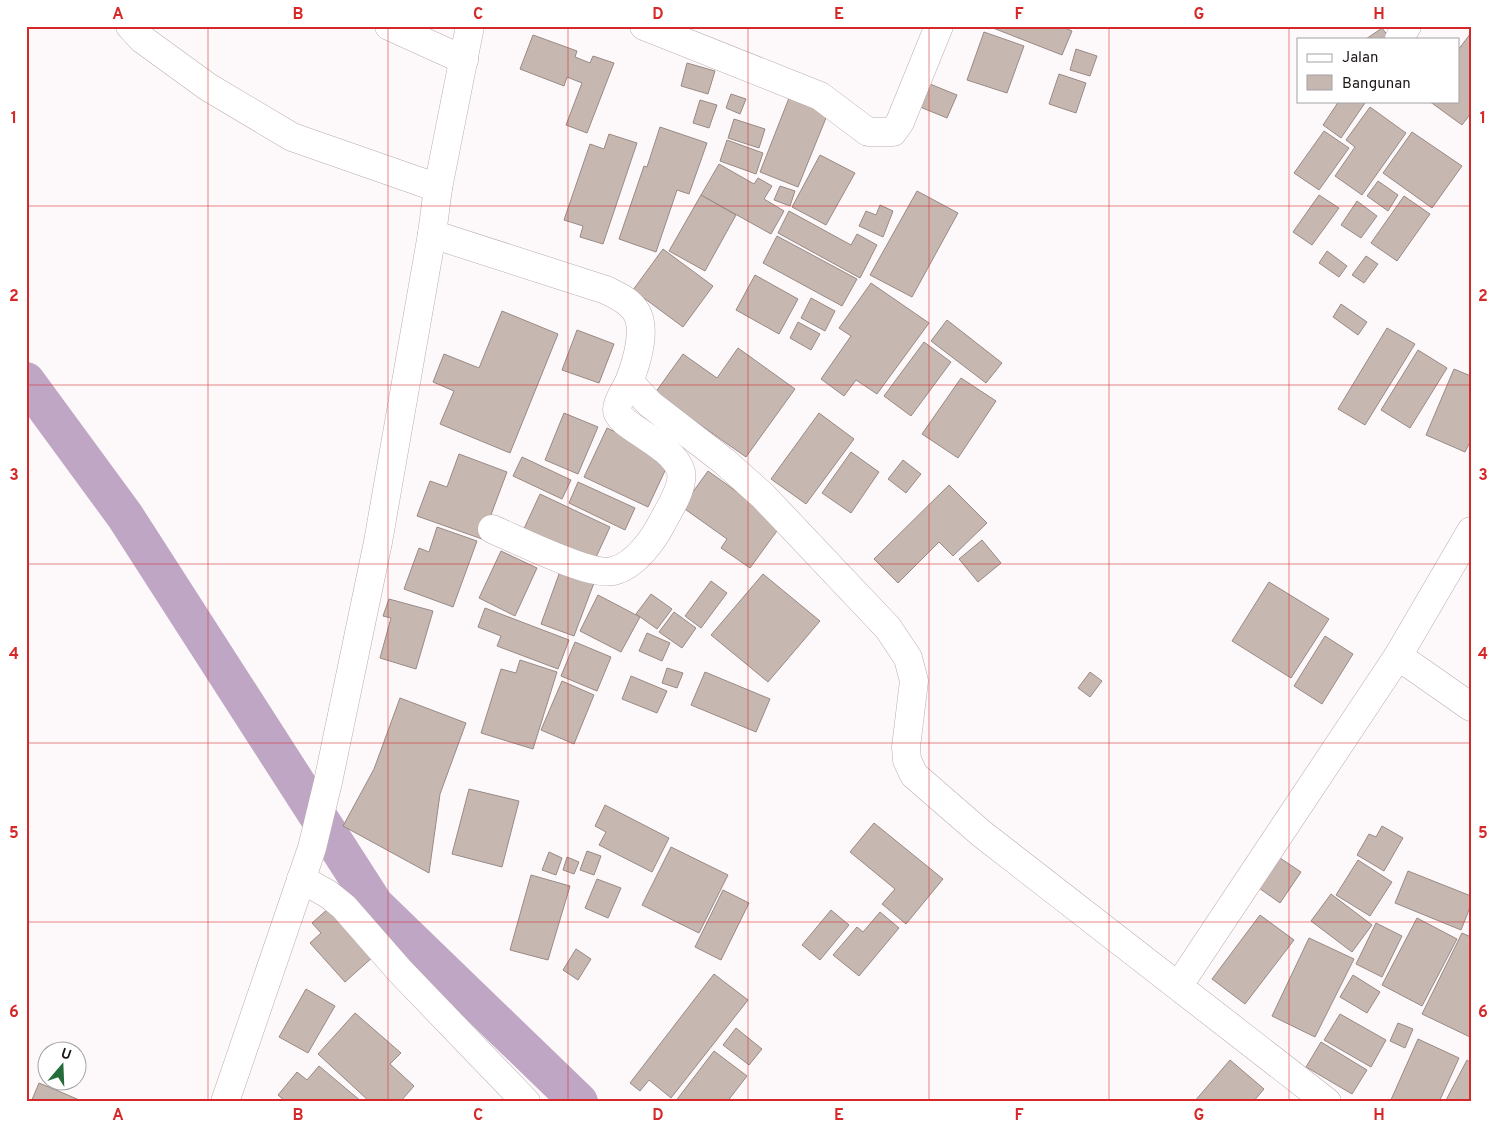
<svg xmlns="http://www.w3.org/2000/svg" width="1497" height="1128" font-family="Overpass,sans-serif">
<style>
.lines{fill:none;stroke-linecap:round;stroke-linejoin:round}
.canal{stroke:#bfa6c5;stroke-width:38}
.building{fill:#c6b7b1;stroke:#998a85}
.street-casing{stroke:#bcacad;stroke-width:29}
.secondary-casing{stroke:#bcacad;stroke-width:29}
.street{stroke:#fff;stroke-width:28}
.secondary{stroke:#fff;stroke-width:28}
.grid{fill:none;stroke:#d62828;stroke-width:1;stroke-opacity:0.55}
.neatline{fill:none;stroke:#d62828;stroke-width:2}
.grid-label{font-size:16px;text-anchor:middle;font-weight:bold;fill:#d62828}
</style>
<rect width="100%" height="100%" fill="#fdf9fa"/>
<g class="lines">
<path class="canal" d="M26,381l99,135 250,389 204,197"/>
</g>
<g class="building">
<path d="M994,26h66l12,5 -10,24 -69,-27z"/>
<path d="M1382,28l8,11h-24z"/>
<path d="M984,32l40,14 -17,47 -40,-13z"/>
<path d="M1471,33v80l-9,12 -33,-24h29v-51z"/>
<path d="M533,35l44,16 -2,6 15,6 3,-7 21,7 -27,70 -21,-8 16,-42 -15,-6 -3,9 -44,-17z"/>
<path d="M1076,49l21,7 -7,20 -20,-6z"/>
<path d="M687,63l28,8 -7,23 -27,-8z"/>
<path d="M1059,74l27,9 -10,30 -27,-9z"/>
<path d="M930,84l27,11 -10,23 -27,-11z"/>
<path d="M731,94l15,5 -6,15 -14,-6z"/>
<path d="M789,98l39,15 -30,74 -38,-15z"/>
<path d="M700,100l17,5 -8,23 -16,-5z"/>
<path d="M1339,101h23l3,2 -24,35 -18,-13z"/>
<path d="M1370,107l36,26 -44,62 -27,-19 20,-29 -9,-7z"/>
<path d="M734,119l31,10 -6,19 -31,-10z"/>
<path d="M660,127l47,16 -18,51 -12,-4 -21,62 -37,-13 25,-73 3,1z"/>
<path d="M1324,131l25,17 -30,42 -25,-17z"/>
<path d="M1412,132l50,34 -30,42 -49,-35z"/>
<path d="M609,134l28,9 -34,101 -23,-7 3,-11 -19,-6 26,-76 14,5z"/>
<path d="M727,140l36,13 -7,21 -36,-13z"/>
<path d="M820,155l35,18 -29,52 -34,-18z"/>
<path d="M719,164l35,20 4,-6 14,8 -8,13 20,12 -13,23 -70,-39z"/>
<path d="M1378,181l20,14 -10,16 -21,-15z"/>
<path d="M780,186l15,5 -5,15 -16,-6z"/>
<path d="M917,191l41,22 -46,84 -42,-22z"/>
<path d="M701,195l35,20 -31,56 -36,-20z"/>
<path d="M1319,195l20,13 -27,37 -19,-13z"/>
<path d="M1404,196l26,18 -33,47 -26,-18z"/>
<path d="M1357,201l20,15 -16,22 -20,-13z"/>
<path d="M880,205l13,6 -10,26 -24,-11 7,-15 10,4z"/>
<path d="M789,211l62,34 6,-11 20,11 -17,33 -82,-45z"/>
<path d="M777,236l80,43 -15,27 -79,-43z"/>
<path d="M663,249l50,37 -30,41 -50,-37z"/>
<path d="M1327,251l20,15 -8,11 -20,-14z"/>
<path d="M1366,256l12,8 -14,19 -12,-8z"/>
<path d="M755,275l43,24 -19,35 -43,-24z"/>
<path d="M871,283l58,40 -52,71 -21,-14 -12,16 -23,-17 30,-43 -12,-8z"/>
<path d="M811,298l24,13 -10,20 -24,-13z"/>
<path d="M1341,304l26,18 -9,13 -25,-18z"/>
<path d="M502,311l56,23 -48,119 -70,-29 14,-33 -21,-9 11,-28 35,14z"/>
<path d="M947,320l55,43 -16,20 -55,-42z"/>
<path d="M798,322l22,12 -9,16 -21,-12z"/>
<path d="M1387,328l28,16 -50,81 -27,-16z"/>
<path d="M577,330l37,14 -15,39 -37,-13z"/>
<path d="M924,342l27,20 -40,54 -27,-20z"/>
<path d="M738,348l57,41 -49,68 -91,-64 28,-39 34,24z"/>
<path d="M1418,350l29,18 -37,60 -29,-18z"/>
<path d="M1454,369l17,7v64l-6,12 -39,-17z"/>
<path d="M961,378l35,23 -38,57 -36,-24z"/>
<path d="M564,413l34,14 -20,47 -33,-14z"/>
<path d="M819,413l35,26 -48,65 -35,-25z"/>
<path d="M607,428l64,30 -23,49 -64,-30z"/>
<path d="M851,452l28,20 -28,41 -29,-20z"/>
<path d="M459,454l48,18 -25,67 -65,-23 13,-35 17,6z"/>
<path d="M522,457l49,23 -9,19 -49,-23z"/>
<path d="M903,460l18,14 -15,19 -18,-14z"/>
<path d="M708,471l74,53 -32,44 -29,-20 6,-9 -45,-32z"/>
<path d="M578,482l57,26 -10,22 -56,-27z"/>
<path d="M949,485l38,38 -34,33 -14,-14 -41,41 -24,-24z"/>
<path d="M540,494l70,33 -18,39 -70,-33z"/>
<path d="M437,527l40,14 -24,66 -49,-18 15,-41 10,4z"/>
<path d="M982,540l19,23 -23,19 -19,-23z"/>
<path d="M501,551l36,17 -22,48 -36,-18z"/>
<path d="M563,563l34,12 -23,61 -33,-12z"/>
<path d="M763,574l57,47 -52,61 -57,-47z"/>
<path d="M711,581l16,12 -26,35 -16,-12z"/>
<path d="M1269,582l60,37 -38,59 -59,-37z"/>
<path d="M651,594l21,15 -15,20 -21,-15z"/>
<path d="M598,595l42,22 -19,35 -41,-21z"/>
<path d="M389,599l44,12 -17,58 -36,-11 11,-40 -8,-2z"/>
<path d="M485,608l84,32 -11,29 -61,-23 4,-10 -23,-9z"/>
<path d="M674,612l22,16 -14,20 -23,-16z"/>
<path d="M647,633l23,10 -8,18 -23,-10z"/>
<path d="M1325,636l28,18 -31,50 -28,-18z"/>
<path d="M575,642l36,15 -14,34 -36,-15z"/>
<path d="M520,660l37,12 -24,77 -52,-16 20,-64 15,4z"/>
<path d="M667,668l16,5 -6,15 -15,-5z"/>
<path d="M705,672l65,27 -14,33 -65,-27z"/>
<path d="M1090,672l12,9 -12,16 -12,-9z"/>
<path d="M631,676l36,15 -10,22 -35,-14z"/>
<path d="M562,681l32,14 -20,49 -33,-14z"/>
<path d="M400,698l66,25 -26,71 -11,79 -86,-47 31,-57z"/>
<path d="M469,789l50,12 -17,66 -50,-13z"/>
<path d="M605,805l64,33 -17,34 -53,-27 7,-13 -11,-6z"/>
<path d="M874,823l69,56 -37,45 -24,-20 13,-15 -45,-37z"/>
<path d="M1382,826l21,12 -19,33 -27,-16 12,-21 7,3z"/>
<path d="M671,847l57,28 -29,58 -57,-28z"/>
<path d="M587,851l14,5 -7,19 -14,-5z"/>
<path d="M549,852l13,6 -6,17 -14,-5z"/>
<path d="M567,857l12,5 -5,12 -11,-4z"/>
<path d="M1280,858l21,14 -21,31 -21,-15z"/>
<path d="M1358,860l34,22 -22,34 -34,-21z"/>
<path d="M1408,871l63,25v9l-10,25 -66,-27z"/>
<path d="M531,875l39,11 -22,74 -38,-10z"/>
<path d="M597,879l24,9 -13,30 -23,-10z"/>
<path d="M723,890l26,13 -28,57 -26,-13z"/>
<path d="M1331,894l41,31 -20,27 -41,-31z"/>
<path d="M330,907l44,49 -29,26 -35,-39 11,-10 -9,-10z"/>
<path d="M831,910l18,15 -29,35 -18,-15z"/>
<path d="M880,912l19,16 -40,48 -26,-21 24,-28 6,5z"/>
<path d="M1260,915l34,25 -49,64 -33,-25z"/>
<path d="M1417,918l40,21 -35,67 -40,-21z"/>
<path d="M1376,923l26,13 -20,41 -26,-13z"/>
<path d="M1462,933l9,4 -1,100 -48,-23z"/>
<path d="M1309,938l45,21 -39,78 -43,-21z"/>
<path d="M576,949l15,10 -13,21 -15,-10z"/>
<path d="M714,974l34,26 -77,98 -22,-18 -9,11 -10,-8z"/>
<path d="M1353,975l27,17 -13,21 -27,-16z"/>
<path d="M306,989l29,17 -27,47 -29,-16z"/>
<path d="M355,1013l46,40 -11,11 24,22 -14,16h-30l-52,-48z"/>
<path d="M1340,1014l46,26 -15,27 -47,-27z"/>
<path d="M1398,1023l15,6 -8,19 -15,-7z"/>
<path d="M736,1028l26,21 -13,16 -26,-20z"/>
<path d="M1418,1039l41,19 -20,44h-49z"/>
<path d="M1321,1042l46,28 -15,24 -46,-27z"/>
<path d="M714,1051l33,25 -20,26h-52z"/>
<path d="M1230,1060l34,29 -11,13h-59z"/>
<path d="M1467,1060l4,3v39h-26z"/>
<path d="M319,1066l43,36h-76l-8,-7 19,-23 10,8z"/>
<path d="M39,1083l24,10 21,9h-53z"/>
</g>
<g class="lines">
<g class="street-casing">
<g id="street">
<path d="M130,26l12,13 66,48 84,50 146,51"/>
<path d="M389,26l75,34"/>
<path d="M644,26l176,70 48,36h25l7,-10 39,-96"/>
<path d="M1399,39l8,-13"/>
<path d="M432,234l174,56c10,5 22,10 29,20 13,18 1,54 -6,72l21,22 75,58 38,34 125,132 20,30 6,23 -8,66 1,13 7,15 68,59 345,268"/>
<path d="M492,529c24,10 99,48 121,42 22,-5 41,-32 50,-50 7,-13 21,-34 18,-49 -7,-28 -64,-46 -64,-62 0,-8 8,-20 12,-28"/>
<path d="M1398,656l73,51"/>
<path d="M301,879l27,15 16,13 56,64 126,131"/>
<path d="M1179,985l219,-329 73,-125"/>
</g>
</g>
<g class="secondary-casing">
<path id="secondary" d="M225,1102l87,-254 16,-66 50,-240 54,-308 6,-46 32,-162"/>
</g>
<use href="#street" class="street"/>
<use href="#secondary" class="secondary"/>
</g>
<path class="grid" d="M208,26v1076M388,26v1076M568,26v1076M748,26v1076M929,26v1076M1109,26v1076M1289,26v1076M26,206h1445M26,385h1445M26,564h1445M26,743h1445M26,922h1445"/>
<rect width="1497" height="1128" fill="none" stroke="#ffffff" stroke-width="55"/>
<rect x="1297" y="38" width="162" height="65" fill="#ffffff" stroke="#a4a2a2"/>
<rect x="1307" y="54" width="25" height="8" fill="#ffffff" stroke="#a4a2a2"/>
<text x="1342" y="62" font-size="15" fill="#1c1616">Jalan</text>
<rect x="1307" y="75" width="25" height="15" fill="#c6b7b1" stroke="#a4a2a2"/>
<text x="1342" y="88" font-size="15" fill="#1c1616">Bangunan</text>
<g transform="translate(62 1066) rotate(19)"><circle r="24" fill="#ffffff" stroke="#a4a2a2"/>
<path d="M0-4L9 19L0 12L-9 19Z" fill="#246c39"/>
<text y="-8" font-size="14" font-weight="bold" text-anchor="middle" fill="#1c1616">U</text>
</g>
<rect x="28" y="28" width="1442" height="1072" class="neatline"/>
<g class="grid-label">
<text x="118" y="19">A</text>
<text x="298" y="19">B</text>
<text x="478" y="19">C</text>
<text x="658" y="19">D</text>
<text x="839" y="19">E</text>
<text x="1019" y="19">F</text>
<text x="1199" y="19">G</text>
<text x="1379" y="19">H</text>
<text x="14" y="123">1</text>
<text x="1483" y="123">1</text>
<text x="14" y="301">2</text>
<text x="1483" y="301">2</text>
<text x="14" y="480">3</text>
<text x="1483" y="480">3</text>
<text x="14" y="659">4</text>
<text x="1483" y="659">4</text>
<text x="14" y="838">5</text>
<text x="1483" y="838">5</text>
<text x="14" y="1017">6</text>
<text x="1483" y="1017">6</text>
<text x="118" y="1120">A</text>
<text x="298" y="1120">B</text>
<text x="478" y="1120">C</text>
<text x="658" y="1120">D</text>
<text x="839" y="1120">E</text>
<text x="1019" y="1120">F</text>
<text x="1199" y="1120">G</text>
<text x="1379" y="1120">H</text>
</g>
</svg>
